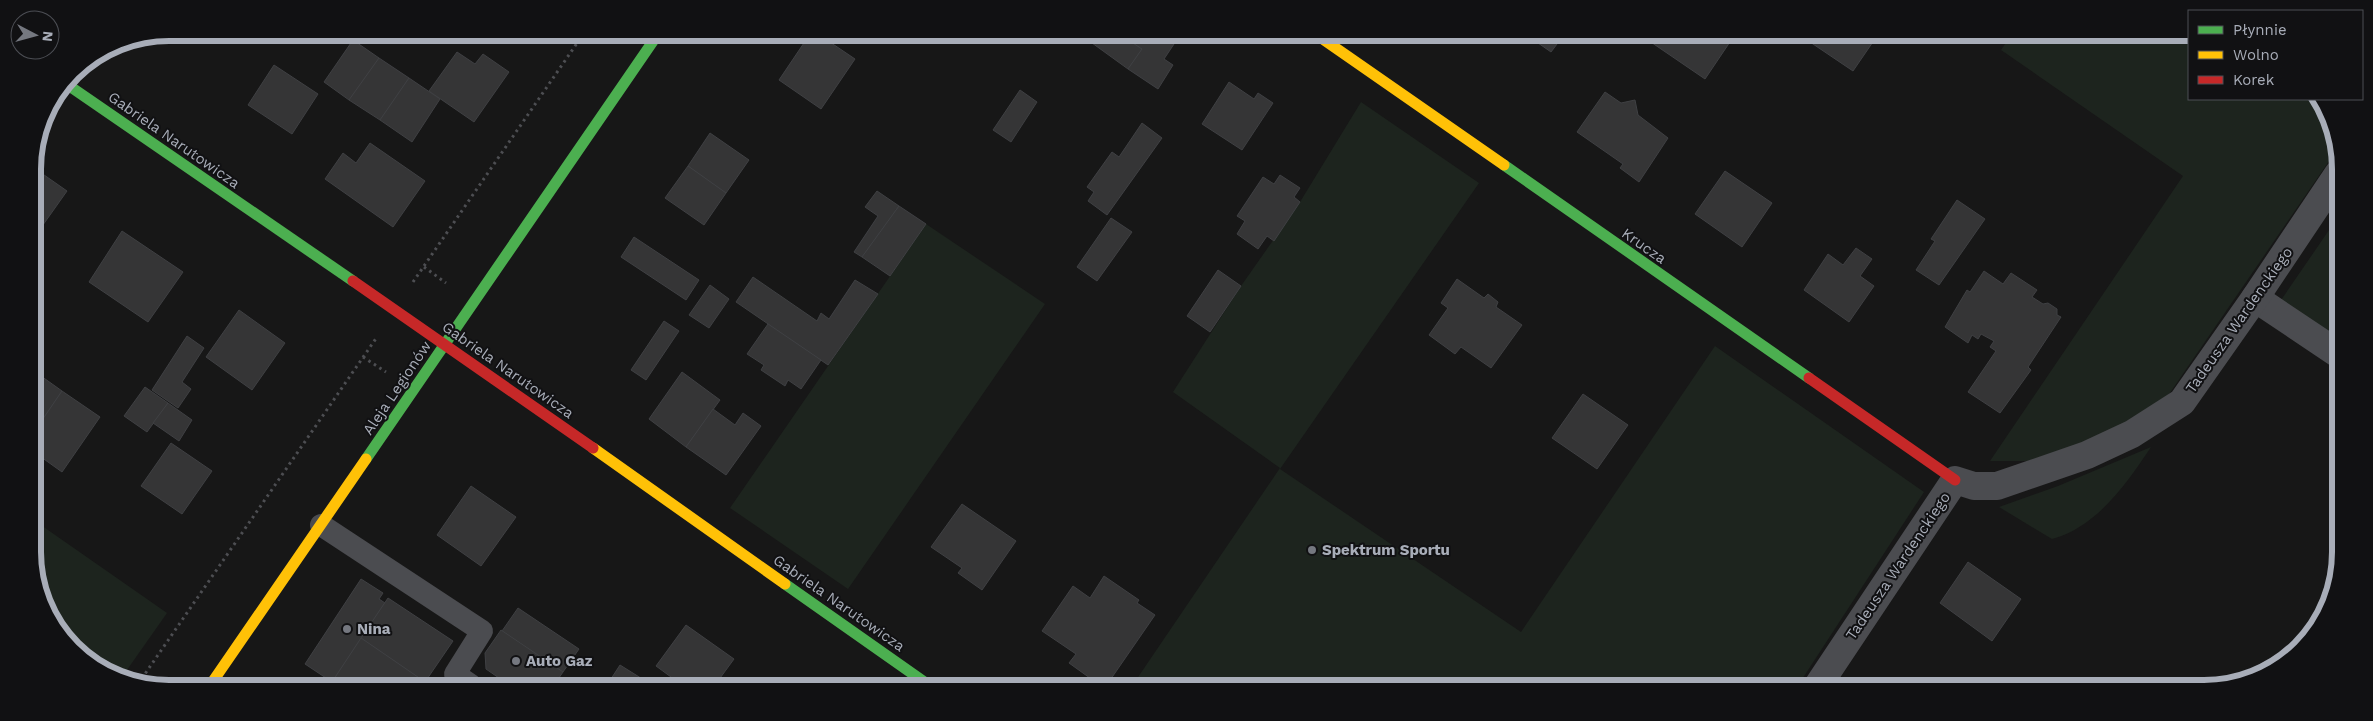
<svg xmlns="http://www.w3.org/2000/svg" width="2373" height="721" font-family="'Work Sans',sans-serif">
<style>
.green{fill:#1d241e}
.building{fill:#353536;stroke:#3f4043}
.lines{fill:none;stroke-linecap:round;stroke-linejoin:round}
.path{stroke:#4d4e52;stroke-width:3;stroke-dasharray:2.5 4;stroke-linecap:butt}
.lane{stroke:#4b4c50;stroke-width:22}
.street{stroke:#4b4c50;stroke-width:28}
.fast{stroke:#4caf50;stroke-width:11}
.slow{stroke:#ffc107;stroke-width:11}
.jam{stroke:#c62828;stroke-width:11}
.poi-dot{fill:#757880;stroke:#111113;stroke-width:2}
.labels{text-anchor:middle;stroke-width:4;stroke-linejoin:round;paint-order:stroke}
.street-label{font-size:15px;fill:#a8adb8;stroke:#111113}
.poi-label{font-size:15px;font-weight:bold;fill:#a8adb8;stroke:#111113;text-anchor:start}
.rim{fill:none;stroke:#a8adb8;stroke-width:6}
</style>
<rect width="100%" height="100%" fill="#171717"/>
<g class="green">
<path d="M2010,37h179v62h126l23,44v5l-173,252 -58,35 -79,26h-38l193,-285 -182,-126z"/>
<path d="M1361,102l118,81 -199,286 241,163 194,-286 209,146 -127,195 -665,-1 148,-218 -107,-76 68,-106 59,-84z"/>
<path d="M2338,217l-1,124 -58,-38z"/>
<path d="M926,224l119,80 -197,285 -118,-81z"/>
<path d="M2151,447c-24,36 -54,80 -99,92l-53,-32 59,-21z"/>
<path d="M35,521l132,92 -45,64 -55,-35 -32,-64z"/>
</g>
<g class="building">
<path d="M810,34h8l37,25 -34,50 -42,-29z"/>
<path d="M1081,35h49l-3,4 15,10 -14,20z"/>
<path d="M1130,35h42l6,3 -14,21 9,6 -15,24 -30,-20 14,-20 -15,-10z"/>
<path d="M1528,36h35l-12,16z"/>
<path d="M1642,36h92l-29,43z"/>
<path d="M1811,36h66l-24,35 -43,-29 3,-4z"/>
<path d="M141,38l-6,8 -8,-5z"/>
<path d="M353,40l26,18 -30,42 -25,-18z"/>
<path d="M457,52l18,12 8,-10 26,18 -35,50 -45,-31z"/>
<path d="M379,58l30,20 -29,42 -31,-20z"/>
<path d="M274,65l44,29 -26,40 -44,-29z"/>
<path d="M409,78l31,21 -28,43 -32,-22z"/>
<path d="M1229,82l25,17 4,-6 15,10 -31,47 -40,-26z"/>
<path d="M1020,90l17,12 -26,40 -18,-12z"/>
<path d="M1605,92l16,11 14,-3 3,15 30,23 -29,44 -19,-14 3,-4 -46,-32z"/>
<path d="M1142,123l20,15 -55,77 -19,-14 6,-9 -7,-5 25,-35 7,5z"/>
<path d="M710,133l39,27 -23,33 -38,-27z"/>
<path d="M370,143l55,38 -32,46 -68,-48 18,-26 13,10z"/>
<path d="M688,166l38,27 -22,32 -39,-27z"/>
<path d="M37,170l30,21 -34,48v-64z"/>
<path d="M1725,171l47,32 -30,44 -47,-33z"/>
<path d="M1280,175l20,13 -6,9 6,5 -26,39 -7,-5 -9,13 -21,-15 8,-13 -8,-5 26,-39 11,7z"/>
<path d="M877,191l22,15 -37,51 -8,-5 24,-36 -13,-9z"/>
<path d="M1957,200l28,19 -46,66 -23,-15 19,-29 -4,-2z"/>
<path d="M899,206l27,18 -36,52 -28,-19z"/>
<path d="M1111,218l21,14 -35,49 -20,-14z"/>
<path d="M122,231l61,41 -35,50 -59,-40z"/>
<path d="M634,237l65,43 -13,20 -65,-43z"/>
<path d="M1856,248l16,11 -12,17 14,10 -25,36 -45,-32 24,-36 15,11z"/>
<path d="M1218,270l23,16 -31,46 -23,-16z"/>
<path d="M1984,271l19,13 8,-11 26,17 -5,7 11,7 5,-1 9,6v6l4,2 -33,50 3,3 -31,43 -32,-21 28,-41 -6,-4 4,-6 -13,-7 -3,5 -6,-4 -4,8 -23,-16 22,-37 3,2z"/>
<path d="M753,277l64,44 4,-8 8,6 26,-39 23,14 -50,71 -92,-63z"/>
<path d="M1457,279l27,19 4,-4 10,8 -2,5 26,18 -31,43 -30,-21 -6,7 -26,-19 19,-27 -7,-5z"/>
<path d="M710,285l19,14 -20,29 -20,-13z"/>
<path d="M239,310l46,33 -33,47 -46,-33z"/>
<path d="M664,321l15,10 -33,49 -15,-10z"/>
<path d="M768,324l53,36 -20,29 -13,-9 -3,6 -24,-16 3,-5 -17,-11z"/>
<path d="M187,336l17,12 -22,34 9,7 -13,19 -26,-18z"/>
<path d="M34,371l28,20 -28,41z"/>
<path d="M682,372l38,28 -34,47 -37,-28z"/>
<path d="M145,387l23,16 -21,29 -23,-16z"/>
<path d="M62,391l38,26 -38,55 -28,-20v-20z"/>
<path d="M1583,394l45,31 -31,44 -45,-31z"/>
<path d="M168,403l24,17 -13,21 -26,-18z"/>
<path d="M713,409l22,16 8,-12 18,13 -35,49 -40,-28z"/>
<path d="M171,443l41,28 -30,43 -41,-28z"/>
<path d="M471,486l45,31 -35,49 -44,-31z"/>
<path d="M962,504l54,37 -34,49 -24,-17 4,-5 -31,-21z"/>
<path d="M1968,562l53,37 -29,42 -52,-38z"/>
<path d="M1104,576l35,24 -2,3 18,12 -49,71h-5l-32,-23 7,-9 -34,-23 31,-45 17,12z"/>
<path d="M361,579l22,14 -4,6 6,4 -53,79 -27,-18z"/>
<path d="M388,598l65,43 -28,41 -64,-44z"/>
<path d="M518,608l61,41 -16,23 -61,-41z"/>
<path d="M686,625l48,34 -19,26h-50l6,-8 -15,-11z"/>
<path d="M501,630l62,42 -9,13h-45l-23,-16 -1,-16z"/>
<path d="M361,638l67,46 -1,1 -91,-1 -4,-2z"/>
<path d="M620,665l24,15 -4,5h-33z"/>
</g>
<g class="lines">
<g class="path">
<path d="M1276,35l8,5"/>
<path d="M424,267l22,16"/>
<path d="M413,282l171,-249"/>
<path d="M363,357l23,15"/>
<path d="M138,684l239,-347"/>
</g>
<path class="lane" d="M321,525l161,106 -27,43 16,11"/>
<g class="street">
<path d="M2255,298l82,55"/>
<path d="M1817,687l138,-207 19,6h23l90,-31 45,-21 50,-32 73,-104 83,-124"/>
</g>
<g class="fast">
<path d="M65,83l288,198"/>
<path d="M1504,165l305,213"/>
<path d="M366,459l292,-425"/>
<path d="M785,584l145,102"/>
</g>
<g class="slow">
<path d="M1317,35l187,130"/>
<path d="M593,448l192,136"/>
<path d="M211,684l155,-225"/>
</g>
<g class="jam">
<path d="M353,281l240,167"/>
<path d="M1809,378l146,102"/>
</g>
</g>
<g class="poi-dot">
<circle cx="1312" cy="550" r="5"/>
<circle cx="347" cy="629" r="5"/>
<circle cx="516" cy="661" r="5"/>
</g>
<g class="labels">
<g class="street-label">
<text transform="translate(174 140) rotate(35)" y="5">Gabriela Narutowicza</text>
<text transform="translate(1644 246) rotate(35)" y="5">Krucza</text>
<text transform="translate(2239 320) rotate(-55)" y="5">Tadeusza Wardenckiego</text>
<text transform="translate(508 370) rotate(35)" y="5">Gabriela Narutowicza</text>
<text transform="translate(397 388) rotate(-56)" y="5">Aleja Legionów</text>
<text transform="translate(1898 566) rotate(-56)" y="5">Tadeusza Wardenckiego</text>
<text transform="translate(839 603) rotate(35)" y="5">Gabriela Narutowicza</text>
</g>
<g class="poi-label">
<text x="1322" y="555">Spektrum Sportu</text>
<text x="357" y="634">Nina</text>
<text x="526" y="666">Auto Gaz</text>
</g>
</g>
<path d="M0 0H2373V721H0ZM169 41H2204A128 128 0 0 1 2332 169V552A128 128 0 0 1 2204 680H169A128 128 0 0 1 41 552V169A128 128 0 0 1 169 41Z" fill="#111113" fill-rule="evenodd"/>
<path class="rim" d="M169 41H2204A128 128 0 0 1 2332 169V552A128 128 0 0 1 2204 680H169A128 128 0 0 1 41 552V169A128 128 0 0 1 169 41Z"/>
<rect x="2188" y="10" width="175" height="90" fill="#111113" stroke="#4d4f55"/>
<rect x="2198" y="26" width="25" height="8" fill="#4caf50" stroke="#4d4f55"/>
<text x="2233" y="35" font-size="15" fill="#a8adb8">Płynnie</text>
<rect x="2198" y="51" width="25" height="8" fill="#ffc107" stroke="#4d4f55"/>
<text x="2233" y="60" font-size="15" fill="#a8adb8">Wolno</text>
<rect x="2198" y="76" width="25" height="8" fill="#c62828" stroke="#4d4f55"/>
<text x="2233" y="85" font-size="15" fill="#a8adb8">Korek</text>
<g transform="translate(35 35) rotate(96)"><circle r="24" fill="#111113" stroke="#4d4f55"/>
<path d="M0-4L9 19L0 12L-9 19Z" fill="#757880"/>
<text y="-8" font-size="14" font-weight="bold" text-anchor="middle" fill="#a8adb8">N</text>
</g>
</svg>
